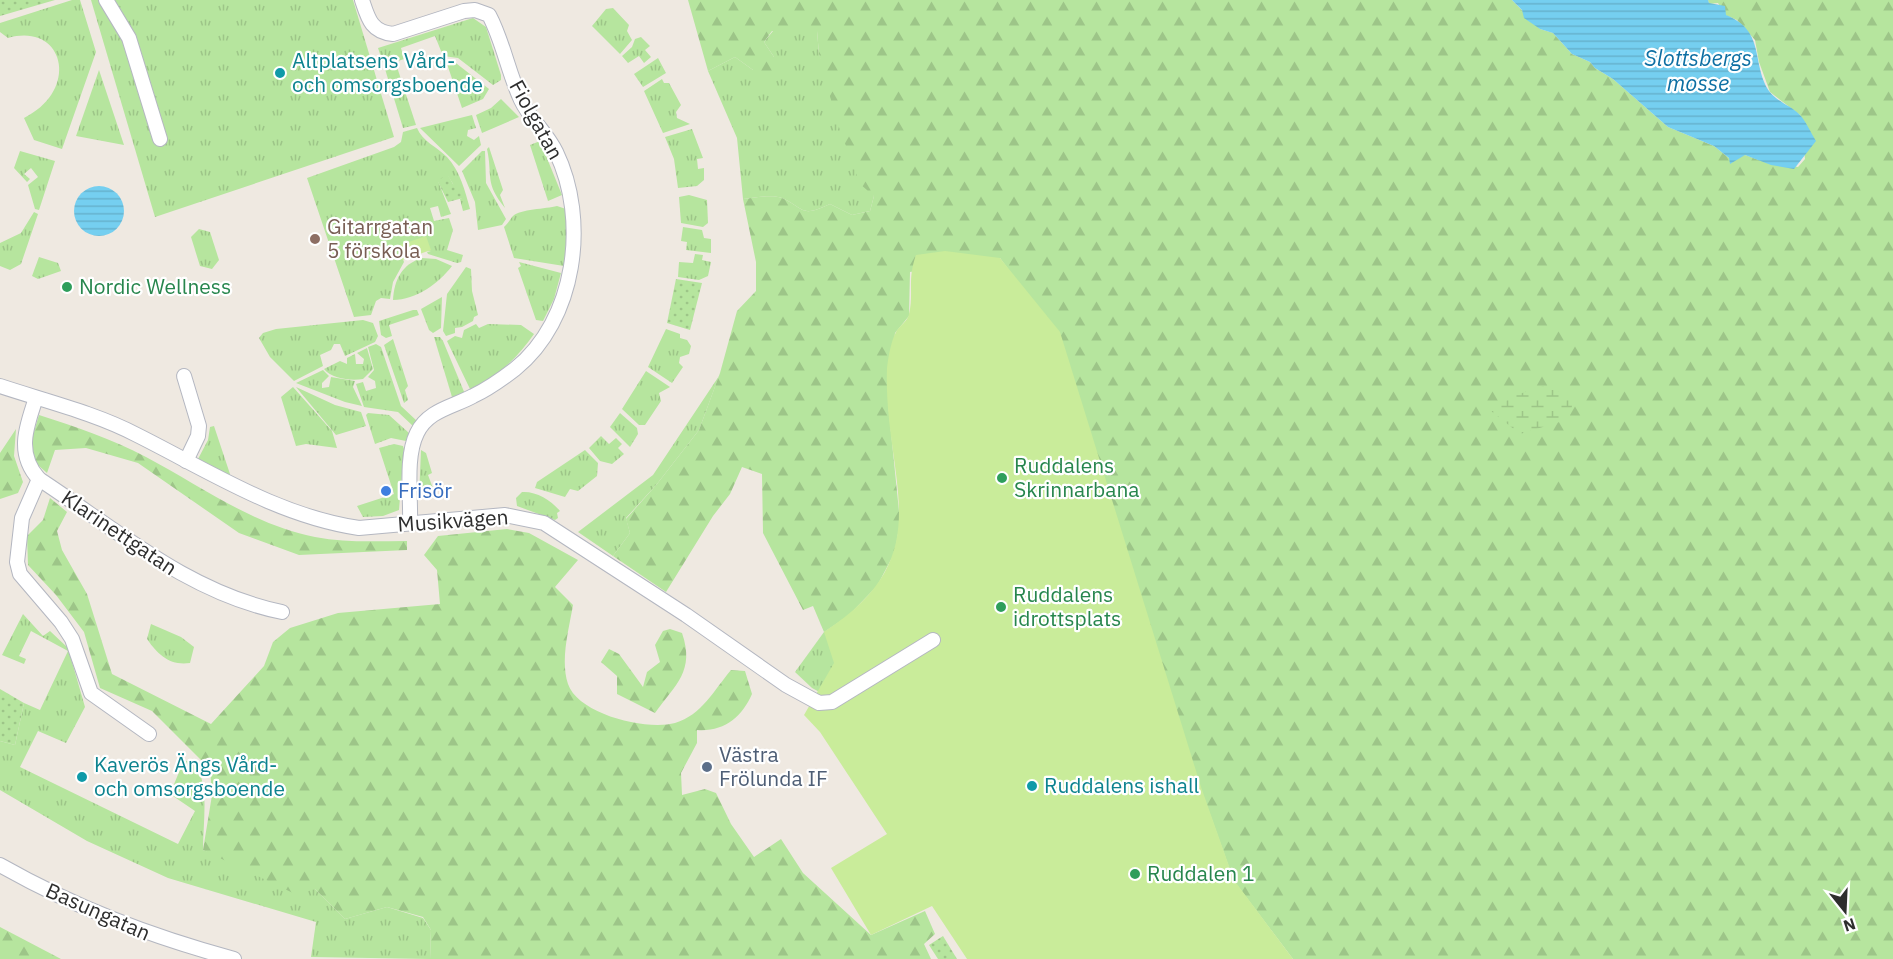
<svg xmlns="http://www.w3.org/2000/svg" width="1893" height="959" font-family="'IBM Plex Sans',sans-serif">
<style>
.grass{fill:url(#grass-tufts)}
.forest{fill:url(#forest-firs)}
.wetland{fill:url(#wetland-marsh)}
.park{fill:url(#park-dots)}
.pitch{fill:#c9ec9a}
.water{fill:url(#water-rules)}
.lines{fill:none;stroke-linecap:round;stroke-linejoin:round}
.minor-casing{stroke:#b4b7c1;stroke-width:16}
.minor{stroke:#fff;stroke-width:14}
.culture-dot{fill:#0f9aa8;stroke:#fff;stroke-width:2}
.education-dot{fill:#8d6e63;stroke:#fff;stroke-width:2}
.leisure-dot{fill:#2e9e5b;stroke:#fff;stroke-width:2}
.shop-dot{fill:#3f7fe0;stroke:#fff;stroke-width:2}
.service-dot{fill:#5c6f8a;stroke:#fff;stroke-width:2}
.labels{text-anchor:middle;stroke-width:4.5;stroke-linejoin:round;paint-order:stroke}
.culture-label{font-size:21px;fill:#0d838f;stroke:#fff;text-anchor:start}
.street-label{font-size:21px;fill:#2e2e2e;stroke:#fff}
.education-label{font-size:21px;fill:#785e54;stroke:#fff;text-anchor:start}
.leisure-label{font-size:21px;fill:#27864d;stroke:#fff;text-anchor:start}
.shop-label{font-size:21px;fill:#366cbe;stroke:#fff;text-anchor:start}
.service-label{font-size:21px;fill:#4e5e75;stroke:#fff;text-anchor:start}
.water-label{font-size:22px;font-style:italic;fill:#0d6fa3;stroke:#fff}
</style>
<defs>
<pattern id="grass-tufts" width="24" height="20" patternUnits="userSpaceOnUse" patternTransform="scale(1.5)"><rect width="24" height="20" fill="#b6e59e"/><path d="M3 7l-1-3M5 7V3M7 7l1-3M15 17l-1-3M17 17v-4M19 17l1-3" fill="none" stroke="#9dc588"/></pattern>
<pattern id="forest-firs" width="22" height="20" patternUnits="userSpaceOnUse" patternTransform="scale(1.5)"><rect width="22" height="20" fill="#b6e59e"/><path d="M5 1l3.5 6h-7zM16 11l3.5 6h-7z" fill="#9dc588"/></pattern>
<pattern id="wetland-marsh" width="20" height="14" patternUnits="userSpaceOnUse" patternTransform="scale(1.5)"><rect width="20" height="14" fill="#b6e59e"/><path d="M1 5h8M5 5V1M11 12h8M15 12V8" fill="none" stroke="#9dc588"/></pattern>
<pattern id="park-dots" width="8" height="8" patternUnits="userSpaceOnUse" patternTransform="scale(1.5)"><rect width="8" height="8" fill="#b6e59e"/><path d="M2 2h.1M6 6h.1" fill="none" stroke="#9dc588" stroke-width="1.8" stroke-linecap="round"/></pattern>
<pattern id="water-rules" width="6" height="5" patternUnits="userSpaceOnUse" patternTransform="scale(1.5)"><rect width="6" height="5" fill="#75cff0"/><path d="M0 2.5h6" fill="none" stroke="#66b2ce"/></pattern>
</defs>
<rect width="100%" height="100%" fill="#efe9e1"/>
<g class="grass">
<path d="M72,0h8l16,52 -34,97 -28,-9 -10,-22c57,-28 40,-96 -16,-80l-8,-6v-9z"/>
<path d="M91,0h262l41,137 -239,80z"/>
<path d="M613,8l16,17 -2,6 5,9 -12,14 -28,-28 14,-17z"/>
<path d="M473,18l13,9 15,48v5l-8,5 -35,-27 -15,-2 -8,-20 -34,12 3,11 -20,7 -6,-18z"/>
<path d="M773,31h44l2,23 55,142 -4,15 -18,4 -22,-11c-30,14 -24,5 -48,-6 -10,-4 -28,0 -39,1l-6,-61 -29,-67 27,-14 18,13 21,-13 -10,-15z"/>
<path d="M641,37l9,9 -5,4 6,7 -7,6 -5,-7 -11,7 -6,-7 10,-9 3,-8z"/>
<path d="M658,58l8,15 -23,14 -9,-13z"/>
<path d="M452,60l37,29 -6,10 -21,9 -16,-47z"/>
<path d="M395,66l2,1 19,58 -13,3 -18,-59z"/>
<path d="M99,70l25,75 -48,-9z"/>
<path d="M662,79l2,4h5l12,22 -5,7 1,6 13,6 -27,9 -19,-42z"/>
<path d="M501,99l18,18 -37,16 -6,-18 15,-7z"/>
<path d="M472,115l4,13 -8,2 -1,6 7,4 5,-4 2,9 -22,21 -39,-38z"/>
<path d="M417,128c5,13 20,19 30,29 13,14 18,34 23,52l-7,2 -3,-12 2,-1 -14,-22 -10,5 13,33 -10,3 -3,-11 -8,2 4,13 15,-3 4,12 -6,20 16,5 -2,7 -4,1 -29,-9 -1,-2 4,-1 -33,-5 6,16 -11,20 -3,17 -9,-1 -5,3 -5,14 -17,2 -47,-139 87,-31 7,-5 2,-10z"/>
<path d="M692,129l11,29 -6,1 1,10 6,-1v12l-7,6 -19,2 -4,-29 -9,-22z"/>
<path d="M540,141l22,54 -14,6 -18,-56z"/>
<path d="M489,147l14,43 -3,5 5,13c-21,-26 -12,-31 -18,-59z"/>
<path d="M20,151l35,10 -16,49 -4,-1 -7,-24 10,-8 -7,-9 -7,6 6,5 -3,3 -13,-14z"/>
<path d="M482,151h3l1,32 20,36 -4,6 -24,5 -3,-28 -13,-31z"/>
<path d="M689,195l18,5 1,23 -5,4 -22,-4 -2,-26z"/>
<path d="M557,206l9,3 1,22 -3,35 -50,-8 -10,-31c4,-3 6,-8 9,-11 7,-7 33,-7 44,-10z"/>
<path d="M34,212l4,2 -17,50 -11,6 -10,-4v-23l21,-10z"/>
<path d="M683,227l19,3 2,8 7,1v14l-25,-3 1,-8 -6,-1z"/>
<path d="M199,229l11,3 9,28 -7,9 -12,-3 -9,-29z"/>
<path d="M695,254l8,1 -1,5 9,2 -3,14 -9,4 -21,-3 1,-15 14,1z"/>
<path d="M39,257l19,6 3,8 -23,8 -6,-3z"/>
<path d="M422,258l14,1 16,7c-13,17 -36,34 -59,34 1,-20 9,-36 29,-42z"/>
<path d="M519,262l42,11 -7,26 -11,22 -7,-1 -18,-52 3,-2z"/>
<path d="M466,267l5,2 1,22 6,24 -4,2 -1,4 -11,6 -7,1v5l-9,3 -3,-5 4,-37z"/>
<path d="M442,297l-1,31 -8,5 -4,-3 -8,-21z"/>
<path d="M413,310h4l2,5 -30,10 3,11 -6,2 -5,-3 -2,-14z"/>
<path d="M363,320l10,3 5,13 -3,6 -30,14 -5,-12h-6l-3,6 -11,5 3,11 -29,15 -24,-24 -11,-19 4,-5 13,-4z"/>
<path d="M476,324l3,4 9,-4 33,1 13,9c-17,24 -37,44 -64,55l-23,-48 8,-5 7,2 2,-8z"/>
<path d="M666,329l14,5v4l7,2 4,6 -2,8 -9,3 -1,6 4,4 -11,16 -24,-16z"/>
<path d="M434,337h6l3,4 22,53 -13,3z"/>
<path d="M393,339l15,47 -3,4 3,10 -4,3 -20,-58z"/>
<path d="M376,344l5,3 20,59 16,15 -4,5 -15,-14 -34,-5 -8,-23 7,-2 3,9 10,-3 -1,-7 -7,-4 6,-7 -6,-23z"/>
<path d="M367,348l6,21 -10,10c-12,2 -31,0 -39,-10l16,-8 7,3v-6l8,-4 1,10h7l1,-5 -7,-6z"/>
<path d="M323,370l6,6 -7,7v5l7,-1 2,-10 24,4 -2,6 9,19 -17,-4 -49,-19z"/>
<path d="M646,371l24,16 -11,6 2,8 -16,24h-6l-17,-16z"/>
<path d="M719,376l-20,54 -42,54 -31,34 4,15 -17,23 -35,-24 75,-57z"/>
<path d="M293,387l39,44 5,17 -31,-4 -10,2 -15,-49z"/>
<path d="M296,387l39,18 26,7 5,14 -30,9z"/>
<path d="M368,413l21,2 20,18 -3,8 -15,-3 -16,6 -9,-29z"/>
<path d="M620,413l17,15 1,6 -8,13 -20,-20z"/>
<path d="M214,426l16,48 -1,2 -31,-17 10,-19 2,-13z"/>
<path d="M601,436l8,8 7,-6 6,6 -4,4 6,6 -12,10 -12,-3 -11,-13z"/>
<path d="M394,444l9,2 1,3 -5,61 -16,6 -20,1 -6,-11 37,-12 -15,-46z"/>
<path d="M421,450l5,3 6,20 -4,2 6,16 -15,7z"/>
<path d="M585,450l13,13 -1,13 -19,15 -8,-2 -5,8 -30,-9 2,-6z"/>
<path d="M522,492c14,-1 29,8 38,19l-3,2 1,5 -3,2 -38,-14 -1,-8z"/>
<path d="M23,614l20,22 7,-5 18,17 17,59 -19,36 -28,-12 -18,36 158,77 17,-33 -25,-17 14,-34 13,5c12,27 6,56 6,85l112,39 30,30 42,-12 36,11 8,12 -1,29 -119,-2 5,-35 -148,-44 -81,-37 -87,-51v-49l15,4 9,-42 16,7 28,-59 -37,-20 -12,25 7,3 -2,5 -22,-9z"/>
<path d="M848,616h18l-43,78 -11,-6 -17,-16 29,-40z"/>
<path d="M151,624l30,13 13,10 -4,16c-20,3 -32,-8 -43,-24z"/>
</g>
<g class="forest">
<path d="M688,0h824l28,29 13,4 19,21 18,8 5,6 18,11 55,48 46,19 15,12 16,-3 14,5 39,7 7,-8 -5,-44 -30,-23 -11,-30 -4,-22 -18,-20 -12,-5 -7,-12 -9,1 -1,-4h185v959h-600l-59,-78 -214,-596 -20,-27 -90,14 -1,44 -14,17 -7,70 12,118 -5,31 -18,34 -29,30 -24,16 -11,-26 -10,4 -40,-77 -1,-59 -20,-7 -12,27 -17,22 -47,76 -53,-36 17,-23 -4,-14 31,-35 42,-54 21,-57 17,-62 19,-20v-29l-13,-63c11,-1 29,-5 39,-1 24,11 18,20 48,6l22,11 18,-4 4,-15 -14,-12 -24,-65 -17,-65 -2,-23h-45l-8,11 10,15 4,17 -25,-4 -18,-13 -27,14z"/>
<path d="M39,415c37,12 73,24 107,42 55,29 107,68 169,80 31,6 61,4 92,4v9l-108,5 -60,-22 -101,-70 -52,-15 -31,2 -8,23 -15,-13 1,-25z"/>
<path d="M16,429l-2,27 9,26 -5,11 -18,6v-46z"/>
<path d="M50,498l17,14 -10,19 5,19 25,44 25,80 99,50 53,-58 9,-24 17,-14 48,-15 102,-9 -3,-34 -13,-15 14,-19 69,-7 22,4 49,27 -23,27 18,18c-4,24 -13,55 -5,79 10,30 78,47 107,39 27,-8 39,-33 56,-53l14,1 7,23c-10,23 -28,38 -55,36v13l-16,30 1,22 23,-6 11,4 15,31 23,33 27,-18 22,34 68,62 54,-24 10,23 -11,10 7,15h-501l1,-29 -8,-13 -36,-10 -42,12 -30,-30 -22,4 -90,-43 9,-55 -2,-26 -58,-58 -52,-23 -16,-56 -28,-37 -28,-30 -1,-29 16,-16z"/>
<path d="M670,629l12,4c13,38 -6,51 -27,80l-38,-19v-18l-16,-14 8,-13 10,5 24,33 4,-15 13,-10 -5,-17 8,-14z"/>
<path d="M0,927l61,32h-61z"/>
</g>
<path class="wetland" d="M1544,386l30,11 -5,22 -49,15 -29,-23 22,-15z"/>
<g class="park">
<path d="M0,0h55l-55,16z"/>
<path d="M448,175l5,9 5,1 5,13 -15,4 -11,-22z"/>
<path d="M676,279l26,4 -12,47 -23,-7z"/>
<path d="M0,689l24,14 -9,42 -15,-4z"/>
<path d="M943,936l14,23h-19l-9,-14z"/>
</g>
<g class="pitch">
<path d="M426,236l5,14 -29,10 -5,-14z"/>
<path d="M945,251l55,7 60,74 141,455 33,93 59,79h-326l-35,-53 -61,29 -40,-67 56,-34 -67,-102 -16,-17 30,-52 -10,-31c120,-78 59,-151 63,-264 1,-10 4,-27 9,-36 3,-6 12,-11 13,-18 5,-21 -2,-34 7,-59z"/>
</g>
<g class="water">
<path d="M1512,0h196l1,3 16,3 1,9c40,16 25,48 43,76 7,10 22,15 30,23 7,7 12,19 17,27l-22,28 -23,-4 -26,-10 -15,9 -1,-6 -15,-12 -46,-19 -55,-48 -18,-11 -5,-6 -18,-8 -19,-21 -13,-4 -16,-11 -2,-8z"/>
<circle cx="99" cy="211" r="25"/>
</g>
<g class="lines">
<g class="minor-casing">
<g id="minor">
<path d="M106,0l23,38 31,101"/>
<path d="M362,0c6,18 9,32 31,34l71,-23 11,-1 14,5c14,26 19,57 32,85 9,19 26,33 35,52 33,68 20,168 -41,217 -13,10 -27,20 -42,27 -20,11 -45,14 -56,37 -12,24 -6,63 -7,90"/>
<path d="M184,376l15,50 -1,10 -12,25"/>
<path d="M0,386c45,15 95,27 137,49 72,36 141,81 222,93l146,-13 39,8 142,92 100,70 33,18 13,-1 101,-62"/>
<path d="M36,398c-10,29 -20,56 3,81 78,51 150,114 243,133"/>
<path d="M39,479l-17,39 -5,44 3,12 41,48 11,17 19,54 58,41"/>
<path d="M0,865c76,43 150,71 234,94"/>
</g>
</g>
<use href="#minor" class="minor"/>
</g>
<g class="culture-dot">
<circle cx="280" cy="73" r="6"/>
<circle cx="82" cy="777" r="6"/>
<circle cx="1032" cy="786" r="6"/>
</g>
<circle class="education-dot" cx="315" cy="239" r="6"/>
<g class="leisure-dot">
<circle cx="67" cy="287" r="6"/>
<circle cx="1002" cy="478" r="6"/>
<circle cx="1001" cy="607" r="6"/>
<circle cx="1135" cy="874" r="6"/>
</g>
<circle class="shop-dot" cx="386" cy="491" r="6"/>
<circle class="service-dot" cx="707" cy="767" r="6"/>
<g class="labels">
<g class="culture-label">
<text x="292" y="68">Altplatsens Vård-<tspan x="292" dy="24">och omsorgsboende</tspan></text>
<text x="94" y="772">Kaverös Ängs Vård-<tspan x="94" dy="24">och omsorgsboende</tspan></text>
<text x="1044" y="793">Ruddalens ishall</text>
</g>
<g class="street-label">
<text transform="translate(536 120) rotate(61)" y="7">Fiolgatan</text>
<text transform="translate(453 521) rotate(-4)" y="7">Musikvägen</text>
<text transform="translate(119 533) rotate(34)" y="7">Klarinettgatan</text>
<text transform="translate(98 912) rotate(24)" y="7">Basungatan</text>
</g>
<g class="education-label">
<text x="327" y="234">Gitarrgatan<tspan x="327" dy="24">5 förskola</tspan></text>
</g>
<g class="leisure-label">
<text x="79" y="294">Nordic Wellness</text>
<text x="1014" y="473">Ruddalens<tspan x="1014" dy="24">Skrinnarbana</tspan></text>
<text x="1013" y="602">Ruddalens<tspan x="1013" dy="24">idrottsplats</tspan></text>
<text x="1147" y="881">Ruddalen 1</text>
</g>
<g class="shop-label">
<text x="398" y="498">Frisör</text>
</g>
<g class="service-label">
<text x="719" y="762">Västra<tspan x="719" dy="24">Frölunda IF</tspan></text>
</g>
<g class="water-label">
<text x="1698" y="66">Slottsbergs<tspan x="1698" dy="25">mosse</tspan></text>
</g>
</g>
<g transform="translate(1845 911) rotate(162)" stroke="#ffffff" stroke-width="4.5" paint-order="stroke">
<path d="M0-4.5L10 22L0 15L-10 22Z" fill="#2e2e2e"/>
<text y="-9" font-size="16" font-weight="bold" text-anchor="middle" fill="#2e2e2e">N</text>
</g>
</svg>
